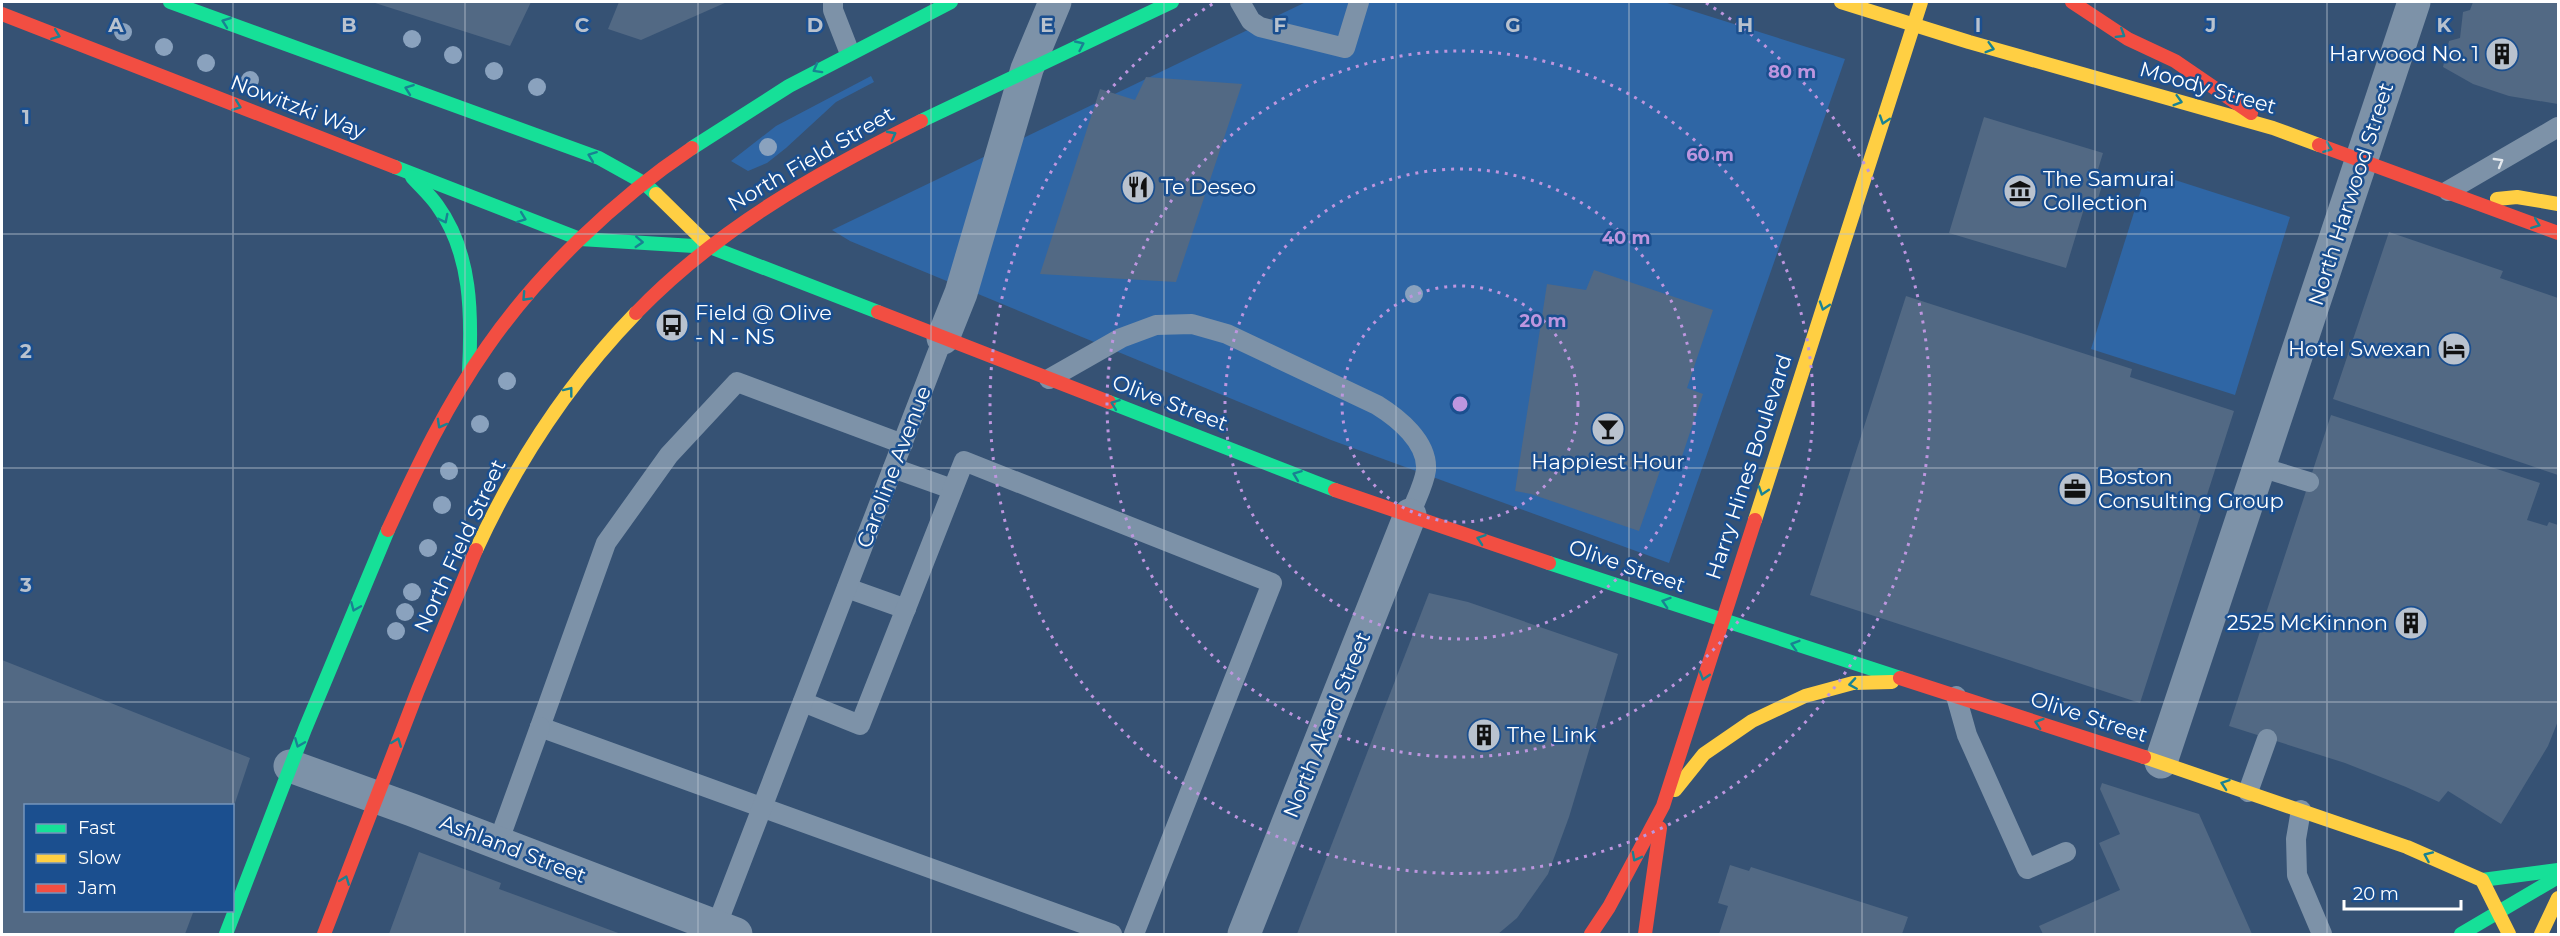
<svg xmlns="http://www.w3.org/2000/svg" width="2560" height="936" font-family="Montserrat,sans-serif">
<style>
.green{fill:#2f66a5}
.building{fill:#526984}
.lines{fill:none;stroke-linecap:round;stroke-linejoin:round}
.lane{stroke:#7d92a8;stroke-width:20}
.street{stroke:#7d92a8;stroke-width:33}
.fast{stroke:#16e098;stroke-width:14}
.slow{stroke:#ffcf43;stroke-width:14}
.jam{stroke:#f24e42;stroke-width:14}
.tree{fill:#8aa2be}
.oneway{stroke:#198292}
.oneway2{stroke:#e5e9ee}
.grid{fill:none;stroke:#b9c2ce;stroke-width:1.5;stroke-opacity:0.55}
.ring{fill:none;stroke:#bd96df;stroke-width:3;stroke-dasharray:3 6}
.labels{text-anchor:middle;stroke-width:5;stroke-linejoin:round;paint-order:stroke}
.poi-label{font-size:21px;fill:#fff;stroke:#1b4f8f;text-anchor:start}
.street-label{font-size:21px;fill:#fff;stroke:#1b4f8f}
.grid-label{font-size:20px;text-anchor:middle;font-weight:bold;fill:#b9c2ce;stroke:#1b4f8f;stroke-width:5;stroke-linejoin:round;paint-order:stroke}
.centre{fill:#bd96df;stroke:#1b4f8f;stroke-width:3}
.ring-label{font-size:18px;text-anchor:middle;font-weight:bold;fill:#bd96df;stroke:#1b4f8f;stroke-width:5;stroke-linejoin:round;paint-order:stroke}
</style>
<rect width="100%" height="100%" fill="#365274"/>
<g class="green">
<path d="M1306,2h358l181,57 -176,504 -338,-123 -481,-199 -18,-11z"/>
<path d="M871,76l3,6 -38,20 -50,46 -19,15 -19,8 -17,-10 45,-35z"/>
<path d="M2147,171l143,46 -55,178 -144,-46z"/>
</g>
<g class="building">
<path d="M372,2h159l-21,44z"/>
<path d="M619,2h108l-86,38 -33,-11z"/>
<path d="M2473,2h85v102l-49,-8 -36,-12 -30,-17 6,-26 11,-3 3,-26 7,-2z"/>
<path d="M1146,77l96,7 -66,198 -136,-8 60,-185 35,11z"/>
<path d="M1984,117l119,36 -7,23 8,3 -8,26 -10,-3 -20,66 -117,-35z"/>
<path d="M2389,232l114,39 -3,7 58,20v177l-225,-76z"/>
<path d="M1594,270l119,40 -26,78 16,6 -26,77 -15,-6 -23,66 -108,-37 -16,-3 32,-207 39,6z"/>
<path d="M1906,296l226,73 -2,8 104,34 -94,292 -330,-108z"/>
<path d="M2331,415l209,68 -13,37 20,6 2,-4 9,3v196l-10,25 -47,78 -53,-33 -9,11 -33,-15 -61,-24 -116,-37z"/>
<path d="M1429,593l39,9 150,52 -49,163 -21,57 -31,44 -19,16h-201z"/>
<path d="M2,660l248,98 -16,48h-208v104h168l-9,24h-183z"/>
<path d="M2102,783l97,31 53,120h-209l-4,-8 81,-36 -21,-47 21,-9 -20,-45z"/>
<path d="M419,852l82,31 -2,6 122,45h-232z"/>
<path d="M1730,865l19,6 2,-4 157,50 -6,17h-183l9,-28 -10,-3z"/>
</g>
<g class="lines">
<g class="lane">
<path d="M833,2v8l16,41"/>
<path d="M1240,2l11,19 9,6 85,21 14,-46"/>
<path d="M2448,191l110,-64"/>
<path d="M1049,379l72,-41 35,-13 36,-1 35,10 150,71c21,13 51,37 49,65 -2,15 -11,31 -16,45"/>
<path d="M903,444l-166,-62 -68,73 -63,88 -66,184 572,207"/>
<path d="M2260,467l49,15"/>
<path d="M893,468l59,21"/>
<path d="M847,588l59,21"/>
<path d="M1956,696l11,39 60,134 39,-17"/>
<path d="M803,702l57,23 104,-264 308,122 -138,351"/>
<path d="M2248,792l19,-53"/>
<path d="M2301,810l-5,29 1,36 25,59"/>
<path d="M498,843l42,-116"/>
<path d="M716,927l227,-589"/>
</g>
<g class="street">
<path d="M943,338l18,-45 66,-224 28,-67"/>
<path d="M2161,762l253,-760"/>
<path d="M290,766l122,44 324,124"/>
<path d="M1244,934l166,-419"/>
</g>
<g class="fast">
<path d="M170,2l429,156 45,25 12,11"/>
<path d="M921,121l251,-119"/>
<path d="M692,148l97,-62 162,-84"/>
<path d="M395,167l185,72 130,8 168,65"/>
<path d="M412,177c8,9 18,18 25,28 35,48 35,110 32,167"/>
<path d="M1109,402l226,88"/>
<path d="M1549,563l351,115"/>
<path d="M2482,880l76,-10"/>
<path d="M226,934l79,-205 83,-199"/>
<path d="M2461,934l97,-57"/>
</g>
<g class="slow">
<path d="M1841,2l128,40 304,86 46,17"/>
<path d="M656,194l54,53"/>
<path d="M2497,199l20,-2 41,7"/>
<path d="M1755,520l166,-518"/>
<path d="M476,550c41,-89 92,-167 160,-237"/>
<path d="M2144,757l263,90 75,33 27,54"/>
<path d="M1675,790l29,-36 48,-33 53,-25 48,-13 39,-1"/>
<path d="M2541,934l17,-36"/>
</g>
<g class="jam">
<path d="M2072,2l56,37 47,22 76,52"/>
<path d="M2,14l393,153"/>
<path d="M2319,145l239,88"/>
<path d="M878,312l231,90"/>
<path d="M636,313c81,-84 181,-140 285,-192"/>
<path d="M1335,490l214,73"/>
<path d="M388,530c29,-63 59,-126 99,-183 52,-75 129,-148 205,-199"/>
<path d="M1900,678l244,79"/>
<path d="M324,934l94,-244 58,-140"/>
<path d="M1591,934l18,-27 54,-101 92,-286"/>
<path d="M1645,934l15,-106"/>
</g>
</g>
<g class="tree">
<circle cx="123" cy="32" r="9"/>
<circle cx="412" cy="39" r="9"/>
<circle cx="164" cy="47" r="9"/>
<circle cx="453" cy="55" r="9"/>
<circle cx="206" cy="63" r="9"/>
<circle cx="494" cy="71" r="9"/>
<circle cx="250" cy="80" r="9"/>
<circle cx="537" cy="87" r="9"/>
<circle cx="768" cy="147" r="9"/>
<circle cx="1414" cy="294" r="9"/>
<circle cx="507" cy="381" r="9"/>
<circle cx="480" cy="424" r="9"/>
<circle cx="449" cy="471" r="9"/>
<circle cx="442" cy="505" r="9"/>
<circle cx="428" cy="548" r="9"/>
<circle cx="412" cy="592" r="9"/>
<circle cx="405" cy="612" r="9"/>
<circle cx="396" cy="631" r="9"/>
</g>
<defs><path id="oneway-chevron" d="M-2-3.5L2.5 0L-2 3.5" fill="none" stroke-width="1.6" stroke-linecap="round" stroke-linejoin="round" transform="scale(1.5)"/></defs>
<g class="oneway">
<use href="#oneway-chevron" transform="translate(226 22) rotate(-160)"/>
<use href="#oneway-chevron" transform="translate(2121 34) rotate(32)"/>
<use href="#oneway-chevron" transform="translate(56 35) rotate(21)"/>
<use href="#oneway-chevron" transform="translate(1080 45) rotate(-25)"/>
<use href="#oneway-chevron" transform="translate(1990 48) rotate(16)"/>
<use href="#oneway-chevron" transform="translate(817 69) rotate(151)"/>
<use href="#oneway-chevron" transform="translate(409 89) rotate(-160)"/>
<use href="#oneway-chevron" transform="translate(2178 101) rotate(16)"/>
<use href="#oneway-chevron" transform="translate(237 106) rotate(21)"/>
<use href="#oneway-chevron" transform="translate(1884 120) rotate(108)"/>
<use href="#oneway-chevron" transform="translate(892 135) rotate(-28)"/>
<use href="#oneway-chevron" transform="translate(2328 148) rotate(20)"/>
<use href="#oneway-chevron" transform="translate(592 156) rotate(-159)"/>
<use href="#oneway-chevron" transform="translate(522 218) rotate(21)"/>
<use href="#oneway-chevron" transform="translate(444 219) rotate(63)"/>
<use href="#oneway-chevron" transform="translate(2536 224) rotate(21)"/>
<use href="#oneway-chevron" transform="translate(639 242) rotate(3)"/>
<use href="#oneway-chevron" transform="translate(526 297) rotate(133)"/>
<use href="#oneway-chevron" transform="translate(1824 306) rotate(108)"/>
<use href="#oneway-chevron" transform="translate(569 391) rotate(-52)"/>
<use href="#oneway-chevron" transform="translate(1115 404) rotate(-159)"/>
<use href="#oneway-chevron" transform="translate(441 424) rotate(119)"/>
<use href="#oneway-chevron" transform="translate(1297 475) rotate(-159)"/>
<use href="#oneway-chevron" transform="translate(1763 491) rotate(108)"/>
<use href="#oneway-chevron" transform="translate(1481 539) rotate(-161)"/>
<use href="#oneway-chevron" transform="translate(1666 602) rotate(-162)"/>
<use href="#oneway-chevron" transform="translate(355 607) rotate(113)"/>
<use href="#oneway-chevron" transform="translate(1795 645) rotate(-163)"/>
<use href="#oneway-chevron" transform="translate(1704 676) rotate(107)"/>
<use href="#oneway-chevron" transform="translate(1853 684) rotate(171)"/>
<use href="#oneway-chevron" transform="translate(2039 723) rotate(-162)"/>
<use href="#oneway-chevron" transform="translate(397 742) rotate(-69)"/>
<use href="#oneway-chevron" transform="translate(299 743) rotate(112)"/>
<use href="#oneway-chevron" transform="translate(2225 784) rotate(-161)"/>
<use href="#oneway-chevron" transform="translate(2428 856) rotate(-156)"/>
<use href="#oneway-chevron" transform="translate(1636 857) rotate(118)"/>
<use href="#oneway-chevron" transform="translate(345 880) rotate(-69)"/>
</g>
<use class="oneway2" href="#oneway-chevron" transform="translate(2499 162) rotate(-30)"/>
<path class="grid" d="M233,2v932M465,2v932M698,2v932M931,2v932M1164,2v932M1396,2v932M1629,2v932M1862,2v932M2095,2v932M2327,2v932M2,234h2556M2,468h2556M2,702h2556"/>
<g class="ring">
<circle cx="1460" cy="404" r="118"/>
<circle cx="1460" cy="404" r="235"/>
<circle cx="1460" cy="404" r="353"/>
<path d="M1706 3A470 470 0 1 1 1214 3"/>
</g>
<defs>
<g id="building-disc" transform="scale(1.725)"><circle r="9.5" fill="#b9c2ce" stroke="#1b4f8f"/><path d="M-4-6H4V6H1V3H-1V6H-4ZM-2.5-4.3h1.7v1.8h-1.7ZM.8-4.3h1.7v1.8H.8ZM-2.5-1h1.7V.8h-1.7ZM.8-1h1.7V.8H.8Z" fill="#111"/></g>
<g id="restaurant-disc" transform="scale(1.725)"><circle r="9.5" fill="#b9c2ce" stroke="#1b4f8f"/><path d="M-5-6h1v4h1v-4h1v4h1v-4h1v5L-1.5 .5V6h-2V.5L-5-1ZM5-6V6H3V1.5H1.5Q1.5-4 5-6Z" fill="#111"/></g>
<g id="museum-disc" transform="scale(1.725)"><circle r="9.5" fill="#b9c2ce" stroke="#1b4f8f"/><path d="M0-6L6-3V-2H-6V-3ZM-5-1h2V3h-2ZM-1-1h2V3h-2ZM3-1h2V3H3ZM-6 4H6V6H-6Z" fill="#111"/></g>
<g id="bus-disc" transform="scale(1.725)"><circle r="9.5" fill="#b9c2ce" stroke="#1b4f8f"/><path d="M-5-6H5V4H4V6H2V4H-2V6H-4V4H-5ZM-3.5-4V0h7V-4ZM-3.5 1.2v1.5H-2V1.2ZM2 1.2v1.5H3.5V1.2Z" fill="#111"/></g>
<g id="hotel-disc" transform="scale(1.725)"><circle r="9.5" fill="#b9c2ce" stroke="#1b4f8f"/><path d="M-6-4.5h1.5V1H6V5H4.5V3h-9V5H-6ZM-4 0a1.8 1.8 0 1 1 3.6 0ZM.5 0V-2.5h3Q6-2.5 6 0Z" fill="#111"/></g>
<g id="bar-disc" transform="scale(1.725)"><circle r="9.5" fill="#b9c2ce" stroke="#1b4f8f"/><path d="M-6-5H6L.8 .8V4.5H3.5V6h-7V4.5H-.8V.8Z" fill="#111"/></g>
<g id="office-disc" transform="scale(1.725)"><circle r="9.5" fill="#b9c2ce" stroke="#1b4f8f"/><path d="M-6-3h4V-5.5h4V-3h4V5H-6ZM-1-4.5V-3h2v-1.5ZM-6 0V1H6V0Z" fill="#111"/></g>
</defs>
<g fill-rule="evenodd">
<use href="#building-disc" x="2502" y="54"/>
<use href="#restaurant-disc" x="1138" y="187"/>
<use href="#museum-disc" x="2020" y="191"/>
<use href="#bus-disc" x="672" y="325"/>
<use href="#hotel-disc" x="2454" y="349"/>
<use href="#bar-disc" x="1608" y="429"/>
<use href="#office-disc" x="2075" y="489"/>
<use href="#building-disc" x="2411" y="623"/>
<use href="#building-disc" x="1484" y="735"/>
</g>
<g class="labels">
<g class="poi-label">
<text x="2479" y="61" text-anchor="end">Harwood No. 1</text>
<text x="2043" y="186">The Samurai<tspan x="2043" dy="24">Collection</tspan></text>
<text x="1161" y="194">Te Deseo</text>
<text x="695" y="320">Field @ Olive<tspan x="695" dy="24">- N - NS</tspan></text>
<text x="2431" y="356" text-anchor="end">Hotel Swexan</text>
<text x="1608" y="469" text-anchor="middle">Happiest Hour</text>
<text x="2098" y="484">Boston<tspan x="2098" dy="24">Consulting Group</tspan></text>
<text x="2388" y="630" text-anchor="end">2525 McKinnon</text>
<text x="1507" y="742">The Link</text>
</g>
<g class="street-label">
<text transform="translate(2208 88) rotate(16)" y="7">Moody Street</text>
<text transform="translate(298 107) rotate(21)" y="7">Nowitzki Way</text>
<text transform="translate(811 159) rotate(-30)" y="7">North Field Street</text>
<text transform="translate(2351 194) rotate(-72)" y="7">North Harwood Street</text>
<text transform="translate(1170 403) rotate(21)" y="7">Olive Street</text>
<text transform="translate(894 467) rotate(-69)" y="7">Caroline Avenue</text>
<text transform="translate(1749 467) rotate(-72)" y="7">Harry Hines Boulevard</text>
<text transform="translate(460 546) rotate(-65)" y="7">North Field Street</text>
<text transform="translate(1627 566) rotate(19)" y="7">Olive Street</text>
<text transform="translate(2089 717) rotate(18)" y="7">Olive Street</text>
<text transform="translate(1327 725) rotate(-68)" y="7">North Akard Street</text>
<text transform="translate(513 849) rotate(21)" y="7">Ashland Street</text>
</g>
</g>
<g class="grid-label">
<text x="116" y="32">A</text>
<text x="349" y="32">B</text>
<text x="582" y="32">C</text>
<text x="815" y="32">D</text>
<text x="1047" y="32">E</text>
<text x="1280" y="32">F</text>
<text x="1513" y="32">G</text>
<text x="1745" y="32">H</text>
<text x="1978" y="32">I</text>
<text x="2211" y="32">J</text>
<text x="2444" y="32">K</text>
<text x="26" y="124">1</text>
<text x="26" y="358">2</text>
<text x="26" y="592">3</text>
</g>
<circle cx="1460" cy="404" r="9" class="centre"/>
<g class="ring-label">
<text x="1792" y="78">80 m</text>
<text x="1710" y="161">60 m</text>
<text x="1626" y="244">40 m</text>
<text x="1543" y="327">20 m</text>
</g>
<rect width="2560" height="936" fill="none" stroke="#ffffff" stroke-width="6"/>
<rect x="24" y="804" width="210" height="108" fill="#1b4f8f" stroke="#7695bc" stroke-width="1.5"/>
<rect x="36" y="824" width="30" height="9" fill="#16e098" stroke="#7695bc" stroke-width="1.5"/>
<text x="78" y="834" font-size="18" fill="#ffffff">Fast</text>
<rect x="36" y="854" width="30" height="9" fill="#ffcf43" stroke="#7695bc" stroke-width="1.5"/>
<text x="78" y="864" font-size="18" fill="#ffffff">Slow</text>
<rect x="36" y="884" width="30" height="9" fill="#f24e42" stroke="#7695bc" stroke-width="1.5"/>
<text x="78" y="894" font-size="18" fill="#ffffff">Jam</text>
<path d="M2344 900v9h117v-9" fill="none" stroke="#ffffff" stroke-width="3"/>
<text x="2353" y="900" font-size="18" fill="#ffffff" stroke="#1b4f8f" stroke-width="4.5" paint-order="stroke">20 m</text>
</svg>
